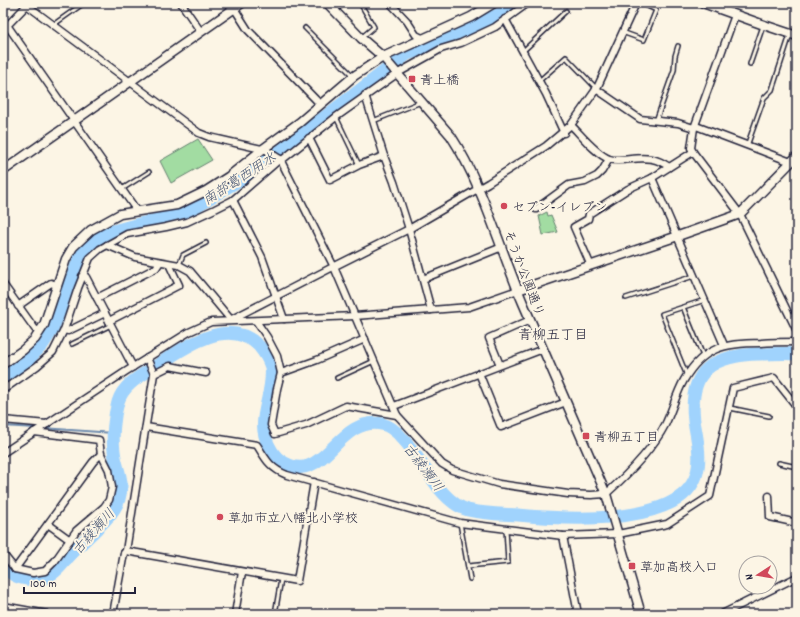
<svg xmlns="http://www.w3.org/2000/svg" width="800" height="617" font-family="Dekko,'Klee One',sans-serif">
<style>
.green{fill:#a2dca2;stroke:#627f6e}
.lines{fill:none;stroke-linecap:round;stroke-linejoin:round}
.stream{stroke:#6e8caf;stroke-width:2}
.river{stroke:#a0d3fd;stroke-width:13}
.lane-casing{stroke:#22223b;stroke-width:6}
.street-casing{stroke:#22223b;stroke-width:9}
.secondary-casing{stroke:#22223b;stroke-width:11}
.lane{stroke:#fcf5e5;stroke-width:3}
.street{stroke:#fcf5e5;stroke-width:6}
.secondary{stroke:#fcf5e5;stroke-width:8}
.poi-dot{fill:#d1495b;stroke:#fcf5e5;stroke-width:1.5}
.labels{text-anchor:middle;stroke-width:4;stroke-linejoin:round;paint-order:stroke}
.poi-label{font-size:13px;fill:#22223b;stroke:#fcf5e5;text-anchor:start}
.street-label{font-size:13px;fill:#22223b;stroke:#fcf5e5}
.water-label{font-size:14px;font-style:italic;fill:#485775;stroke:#fcf5e5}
.neighbourhood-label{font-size:14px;fill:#22223b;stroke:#fcf5e5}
</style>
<rect width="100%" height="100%" fill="#fcf5e5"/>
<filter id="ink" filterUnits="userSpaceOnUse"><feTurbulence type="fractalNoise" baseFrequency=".025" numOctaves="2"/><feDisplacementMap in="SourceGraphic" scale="8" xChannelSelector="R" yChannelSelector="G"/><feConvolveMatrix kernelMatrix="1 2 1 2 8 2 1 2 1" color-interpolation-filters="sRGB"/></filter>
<g filter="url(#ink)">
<g class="green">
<path d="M198,139l14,21 -41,23 -11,-22z"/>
<path d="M547,212l1,4 3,-1 7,17 -15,3 -4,-19z"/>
</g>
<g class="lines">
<g class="stream">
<path d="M3,426l33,2"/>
<path d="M43,428l70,5"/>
</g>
<g class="river">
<path d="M3,378l21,-14 19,-20 9,-14 29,-76 17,-15 8,-6 33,-9 44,-10 70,-42 154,-118 23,-8 70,-32 15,-11"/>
<path d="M3,566c1,1 8,8 9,8 8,5 22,7 30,5 6,-2 12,-6 16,-10 7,-7 13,-16 21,-23 11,-12 35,-30 40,-47 6,-21 -3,-29 -5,-48 -2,-15 0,-35 4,-49 6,-19 25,-27 40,-37 28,-19 71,-49 101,-19 5,6 10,14 12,21 4,28 -17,52 -2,79 3,6 6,11 11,14 43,31 56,-45 102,-36 8,2 15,8 20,14 21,21 37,64 66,72 16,4 33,4 50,5 43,4 160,13 178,-39 6,-17 1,-38 -2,-55 -6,-51 19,-66 66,-67 12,0 25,-1 37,0"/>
</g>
<g class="lane-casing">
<g id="lane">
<path d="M111,3h1"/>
<path d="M360,3l14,24 -13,11"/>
<path d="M335,10l10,-7"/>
<path d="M53,25l31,-22"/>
<path d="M305,28l48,48"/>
<path d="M622,32l22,8 12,-30 -15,-7"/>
<path d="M523,51l43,-40"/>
<path d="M750,64l13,-38"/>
<path d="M539,81l27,-24 30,31"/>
<path d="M336,117l23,48"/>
<path d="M373,121l48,-19"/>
<path d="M656,121l18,-51 1,-14 3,-10"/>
<path d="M747,146l17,-48 8,-8 18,-55"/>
<path d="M122,189l27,-17"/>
<path d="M179,265l4,-10 23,-12"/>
<path d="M626,298l68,-22"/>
<path d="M683,307l20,49"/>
<path d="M72,344l39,-19"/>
<path d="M687,376l-25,-62 43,-14"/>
<path d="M337,378l37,-17"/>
<path d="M730,408l39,8"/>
<path d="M779,463l18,4"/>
<path d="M460,523l10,56"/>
<path d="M468,566l40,-4 -2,-33"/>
<path d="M275,614l6,-35"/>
</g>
</g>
<g class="street-casing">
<g id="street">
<path d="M24,3l175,130 10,4 57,13 14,9 54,108"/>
<path d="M181,3l20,29"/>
<path d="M391,4l16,17 9,14 6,3"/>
<path d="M234,8l14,22 72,74"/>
<path d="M505,19l41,75 18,39"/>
<path d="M7,25l130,186"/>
<path d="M3,30l24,-25"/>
<path d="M596,89l44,30 38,4 16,5"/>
<path d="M365,95l19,61 10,26 15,47 22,81"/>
<path d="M571,125c10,10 25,29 38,34 7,2 15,1 22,0 15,-2 26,-1 38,8"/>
<path d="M696,126l95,36"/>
<path d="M309,138l21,42 29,-15 25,-9"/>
<path d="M693,152l47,62 57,117"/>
<path d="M282,160l54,-43 62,-44 43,-24 20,-6 34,-16 33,-24"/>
<path d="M652,178l72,167"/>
<path d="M233,200l29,57 22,62"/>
<path d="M536,209l33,-24 16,-3 12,-6 5,-5 7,-12"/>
<path d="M107,245l28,12 44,8 11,6 41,49"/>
<path d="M591,266l-17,-39 14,-8 1,-5 39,-25 24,-11 41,-26 -2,-4 3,-20 41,-113"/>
<path d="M334,267l63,148 45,49 10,6 47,14 69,10 23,1 15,-1c21,-19 46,-44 59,-69 7,-14 11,-31 19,-45 19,-33 41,-37 77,-37 12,-1 24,-1 36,-1"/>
<path d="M82,276l4,1 47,90"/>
<path d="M423,279l79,-32"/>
<path d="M3,284l32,45 5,2"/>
<path d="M97,298l59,-30 4,-6"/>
<path d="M18,306l33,-23 5,2"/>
<path d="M230,320l99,-51 80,-40 79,-46 58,-37 25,-21 26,-37 39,-85"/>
<path d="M109,321l70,-36 -10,-21"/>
<path d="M256,321l11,16 10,19 4,17 -4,16 -6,36 4,9 31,-9 40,-19 51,9"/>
<path d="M64,330l4,1 37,-18"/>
<path d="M147,358l7,16 -28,177 171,30 17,-99"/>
<path d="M500,365l-11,-27 41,-18"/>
<path d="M281,373l36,-13 48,-21"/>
<path d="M479,373l22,54 65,-25"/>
<path d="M154,374l16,-8 36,7"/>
<path d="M3,390l34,-24 16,-14 11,-22 14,-42 12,-30 10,-9 27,-15 39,-7 21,-5 28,-13 18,-9 47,-41"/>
<path d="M394,406l149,-57"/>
<path d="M3,420l44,4"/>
<path d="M146,427l111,18c9,15 14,24 30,30l173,48 103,13 55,-2 49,-10 43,-28 23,-108 41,-10 23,29"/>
<path d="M3,453l122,-81 64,-40 22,-10 144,-6 114,-9 49,-17"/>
<path d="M769,496l1,21 27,6"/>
<path d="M48,524l22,16"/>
<path d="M563,536l15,78"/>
<path d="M3,554l12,15 18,4 12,-2 10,-10 21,-30 28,-24 5,-7 3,-13 -3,-17 -8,-16 -2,-14 -65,-8"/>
<path d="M15,569l78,-107 8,-8"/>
<path d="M3,606l44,8"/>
<path d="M113,614l11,-61 2,-2"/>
<path d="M235,614l7,-42"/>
<path d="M722,614l75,-37"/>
</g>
</g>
<g class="secondary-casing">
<g id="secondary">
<path d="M327,3l34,35 22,19 68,79c32,49 49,113 72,167l83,191 35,120"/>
<path d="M703,3l61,22 33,11"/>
<path d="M3,171l239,-168"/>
<path d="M518,290l160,-54 62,-22 57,-58"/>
<path d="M3,364l20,-14 12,-11 9,-14 22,-66 7,-12 18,-17 29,-16 57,-9 29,-14 22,-14 35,-28 37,-27 54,-46 29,-19 88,-40 23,-14"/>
</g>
</g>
<use href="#lane" class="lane"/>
<use href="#street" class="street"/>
<use href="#secondary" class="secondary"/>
</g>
</g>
<g class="poi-dot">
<rect x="408" y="75" width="8" height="8" rx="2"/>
<circle cx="504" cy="206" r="4"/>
<rect x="582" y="432" width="8" height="8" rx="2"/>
<circle cx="220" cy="517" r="4"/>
<rect x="628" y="562" width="8" height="8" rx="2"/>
</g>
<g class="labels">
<g class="poi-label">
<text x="420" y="84">青上橋</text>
<text x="512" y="211">セブン-イレブン</text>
<text x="594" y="441">青柳五丁目</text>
<text x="228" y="522">草加市立八幡北小学校</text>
<text x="640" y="571">草加高校入口</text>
</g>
<g class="street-label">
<text transform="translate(525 273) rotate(69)" y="5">そうか公園通り</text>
</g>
<g class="water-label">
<text transform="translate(239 178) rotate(-33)" y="5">南部葛西用水</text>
<text transform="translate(424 467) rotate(53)" y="5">古綾瀬川</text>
<text transform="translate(93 531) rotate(-48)" y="5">古綾瀬川</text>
</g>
<g class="neighbourhood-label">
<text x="553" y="339">青柳五丁目</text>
</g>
</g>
<rect width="800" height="617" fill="none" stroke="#fcf5e5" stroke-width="16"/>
<rect x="8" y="8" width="784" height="601" fill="none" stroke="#22223b" stroke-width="1.5" filter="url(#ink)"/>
<g transform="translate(758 575) rotate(258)"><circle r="19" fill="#fcf5e5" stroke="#a5a1a1"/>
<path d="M0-3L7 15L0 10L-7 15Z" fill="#d1495b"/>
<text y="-6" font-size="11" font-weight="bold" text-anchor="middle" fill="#22223b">N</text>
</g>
<path d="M24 587v6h111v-6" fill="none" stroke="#22223b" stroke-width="2"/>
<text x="30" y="587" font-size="12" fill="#22223b" stroke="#fcf5e5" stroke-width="3" paint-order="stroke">100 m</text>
</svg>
